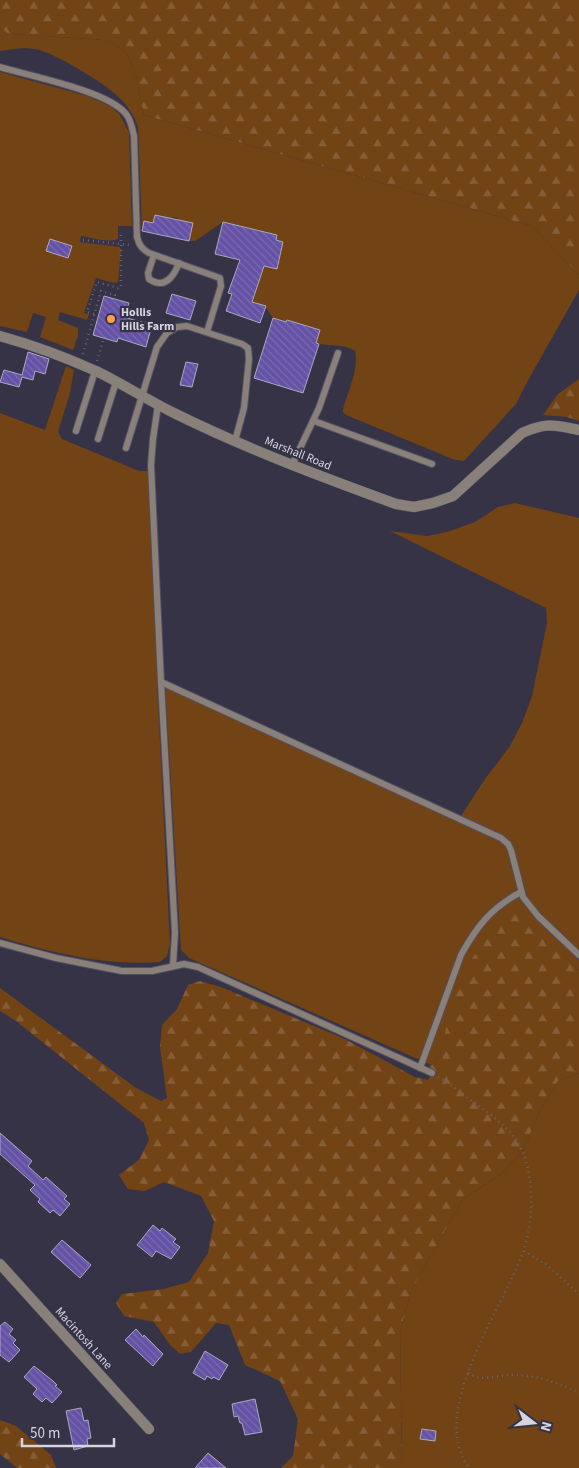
<svg xmlns="http://www.w3.org/2000/svg" width="579" height="1468" font-family="'Source Sans 3',sans-serif">
<style>
.grass{fill:#724314}
.forest{fill:url(#forest-firs)}
.building{fill:url(#building-back-hatch);stroke:#aba8c0}
.lines{fill:none;stroke-linecap:round;stroke-linejoin:round}
.lane-casing{stroke:#535063;stroke-width:8}
.street-casing{stroke:#535063;stroke-width:11}
.path{stroke:#666475;stroke-width:2.5;stroke-dasharray:1 4;stroke-linecap:butt}
.lane{stroke:#898079;stroke-width:6}
.street{stroke:#898079;stroke-width:10}
.poi-dot{fill:#f9a04c;stroke:#363347;stroke-width:2}
.labels{text-anchor:middle;stroke-width:4.5;stroke-linejoin:round;paint-order:stroke}
.poi-label{font-size:12px;font-weight:bold;fill:#d5d4e0;stroke:#363347;text-anchor:start}
.street-label{font-size:12px;fill:#d5d4e0;stroke:#363347}
</style>
<defs>
<pattern id="forest-firs" width="22" height="20" patternUnits="userSpaceOnUse" patternTransform="scale(1.25)"><rect width="22" height="20" fill="#724314"/><path d="M5 1l3.5 6h-7zM16 11l3.5 6h-7z" fill="#855d36"/></pattern>
<pattern id="building-back-hatch" width="6" height="6" patternUnits="userSpaceOnUse" patternTransform="scale(1.25)"><rect width="6" height="6" fill="#6552a5"/><path d="M-1 5l2 2M0 0l6 6M5-1l2 2" fill="none" stroke="#7a6ab1"/></pattern>
</defs>
<rect width="100%" height="100%" fill="#363347"/>
<g class="grass">
<path d="M0,28l9,6 98,6 19,12 10,23 8,40 388,111 47,49v15l-53,94 -10,20 -52,57 -9,-1 -109,-45 -3,-3v-3c5,-17 16,-40 12,-58 -12,-8 -26,-4 -39,-8l4,-13 -33,-10 -1,2 -13,-4 -8,-12 -13,-4 12,-36 13,3 6,-27 -7,-2 1,-5 -54,-13 -28,19h-6l3,-18 -14,-3v-2l-6,-1v2l-17,-4 -2,8 -9,-1 -2,9 -4,-104c-4,-13 -14,-26 -24,-34 -15,-13 -61,-41 -79,-44 -10,-2 -25,0 -35,2z"/>
<path d="M0,72l87,24 25,11 8,8 9,18 3,93h-14v13c-11,4 -25,-1 -37,-3l-1,6 39,5 2,2 -3,33 -4,1 -18,-5 -12,35 5,1 -2,6 -27,-8 -2,8 20,8v8l-5,14 -33,-13 6,-20 -13,-4 -6,19 -27,-6z"/>
<path d="M66,366l8,4 -4,23 -12,39 4,7 77,32h13l9,211 -4,-1 13,263 -3,12 -7,6c-54,4 -109,-9 -160,-25v-524l45,17z"/>
<path d="M515,503l64,15v452l-52,-52 -82,118 -5,18 -6,11 -5,-1 -240,-106 -8,-8 -16,-266 296,132 24,-37 25,-33 12,-23 10,-27 15,-73 -1,-15 -156,-77 37,5 20,-4 28,-10 23,-15z"/>
<path d="M579,1073v395h-177l-2,-136 11,-41 51,-91 39,-26 21,-22 20,-45 16,-26z"/>
</g>
<g class="forest">
<path d="M0,0h579v275l-47,-49 -388,-111 -8,-40 -10,-23 -19,-12 -98,-6 -9,-6z"/>
<path d="M579,379v42l-12,-4 -24,-2 15,-21z"/>
<path d="M515,909c12,4 52,50 64,61v103l-21,8 -16,26 -20,45 -21,22 -39,26 -51,91 -11,41 2,136h-121l12,-12 5,-37 -18,-38 -35,-16 -16,-40 -13,-2 -25,29 -11,2 -10,-9 -16,-23 -30,-6 -8,-13 6,-9 42,-5 25,-7 19,-29 6,-32 -13,-25 -37,-14 -19,9 -17,-2 -9,-14 20,-15 10,-20 -5,-17 -128,-102 -16,-10v-23l136,100 25,13 6,-3 -7,-51 2,-22 15,-16 11,-24 12,-4 21,6 124,52 70,38 13,3 4,-7 -3,-9 5,1 6,-11 13,-55 15,-34 23,-36z"/>
<path d="M0,1420l16,6 35,29 5,13h-39l-17,-14z"/>
</g>
<g class="building">
<path d="M155,215l38,8 -4,18 -47,-10 2,-10 9,2z"/>
<path d="M223,222l54,13 -1,5 7,2 -6,27 -13,-3 -12,36 14,4 -6,17 -34,-12 6,-17 -4,-1 12,-33 -25,-6z"/>
<path d="M50,239l22,7 -4,12 -22,-7z"/>
<path d="M172,294l24,7 -6,19 -24,-7z"/>
<path d="M104,296l25,7 -5,14 28,8 -6,22 -28,-9 -1,4 -24,-7z"/>
<path d="M273,318l13,4 1,-2 33,10 -4,13 3,1 -16,49 -49,-15z"/>
<path d="M28,352l21,7 -4,15 -10,-3 -2,9 -11,-3 -3,10 -19,-5 4,-12 18,5z"/>
<path d="M186,362l12,2 -6,23 -12,-2z"/>
<path d="M0,1133l32,28 -4,5 15,14 3,-3 21,19 -3,3 6,5 -10,12 -7,-6 -3,3 -12,-11 2,-3 -10,-9 5,-5 -35,-31z"/>
<path d="M153,1225l7,6 2,-3 14,11 -3,3 7,5 -9,12 -15,-8 -4,6 -15,-12z"/>
<path d="M62,1240l29,25 -11,13 -29,-26z"/>
<path d="M5,1322l8,7 -4,5 7,6 -3,3 7,7 -11,12 -9,-7v-29z"/>
<path d="M136,1329l7,8 1,-2 19,19 -10,12 -28,-26z"/>
<path d="M205,1351l23,14 -9,15 -6,-3 -1,2 -5,-3 -2,4 -12,-7z"/>
<path d="M34,1366l19,15 4,4 -2,1 7,6 -10,11 -6,-5 -4,4 -9,-8 4,-5 -13,-12z"/>
<path d="M255,1399l7,33 -17,3 -3,-12h-2l-2,-7 -4,1 -2,-13z"/>
<path d="M81,1408l3,13 4,-1 3,18 -4,1 1,7 -14,4 -8,-39z"/>
<path d="M422,1429l14,2 -1,10 -15,-2z"/>
<path d="M208,1453l18,15h-31z"/>
</g>
<g class="lines">
<g class="lane-casing">
<g id="lane">
<path d="M0,67c30,9 108,24 126,47 5,6 6,14 8,22l3,101c2,8 5,12 12,16l71,25 1,8 -14,46"/>
<path d="M154,255l-6,18 1,6c16,11 25,-3 30,-16"/>
<path d="M158,405l-5,34 -2,26 10,217 14,251 -2,32"/>
<path d="M314,421l118,43"/>
<path d="M76,431l19,-60"/>
<path d="M98,439l18,-57"/>
<path d="M126,448l31,-101 10,-14 10,-6 10,-1 55,18 6,4 1,11 -5,49 -9,33"/>
<path d="M292,465l27,-57 19,-55"/>
<path d="M161,682l340,156 7,6 3,6 12,47 15,19 41,39"/>
<path d="M0,943l56,15 66,13h30l32,-7 14,3 234,106"/>
<path d="M420,1068l41,-113c16,-29 30,-47 60,-63"/>
</g>
</g>
<g class="street-casing">
<g id="street">
<path d="M0,336c33,9 65,21 96,35 27,13 53,30 80,43 71,35 146,63 220,90l18,3 19,-4 20,-7 69,-63c25,-11 32,-8 57,-3"/>
<path d="M0,1264l149,165"/>
</g>
</g>
<g class="path">
<path d="M83,240l47,5"/>
<path d="M94,314l-7,-2 10,-30 21,6 3,-1v-53"/>
<path d="M83,354l18,-63 14,4 -1,4"/>
<path d="M97,361l7,-23"/>
<path d="M438,1077c13,7 25,18 37,26 16,12 34,24 44,42 7,11 9,24 11,36 3,23 1,49 -7,71 -20,56 -96,160 -54,216"/>
<path d="M524,1251l23,14 32,29"/>
<path d="M468,1373c15,10 29,1 46,2 21,0 47,8 65,18"/>
</g>
<use href="#lane" class="lane"/>
<use href="#street" class="street"/>
</g>
<circle class="poi-dot" cx="111" cy="319" r="5"/>
<g class="labels">
<g class="poi-label">
<text x="121" y="316">Hollis<tspan x="121" dy="14">Hills Farm</tspan></text>
</g>
<g class="street-label">
<text transform="translate(298 453) rotate(22)" y="4">Marshall Road</text>
<text transform="translate(84 1338) rotate(48)" y="4">Macintosh Lane</text>
</g>
</g>
<g transform="translate(534 1423) rotate(106)" stroke="#363347" stroke-width="4" paint-order="stroke">
<path d="M0-4L9 19L0 12L-9 19Z" fill="#d5d4e0"/>
<text y="-8" font-size="14" font-weight="bold" text-anchor="middle" fill="#d5d4e0">N</text>
</g>
<path d="M22 1438v8h92v-8" fill="none" stroke="#d5d4e0" stroke-width="2.5"/>
<text x="30" y="1438" font-size="15" fill="#d5d4e0" stroke="#363347" stroke-width="4" paint-order="stroke">50 m</text>
</svg>
